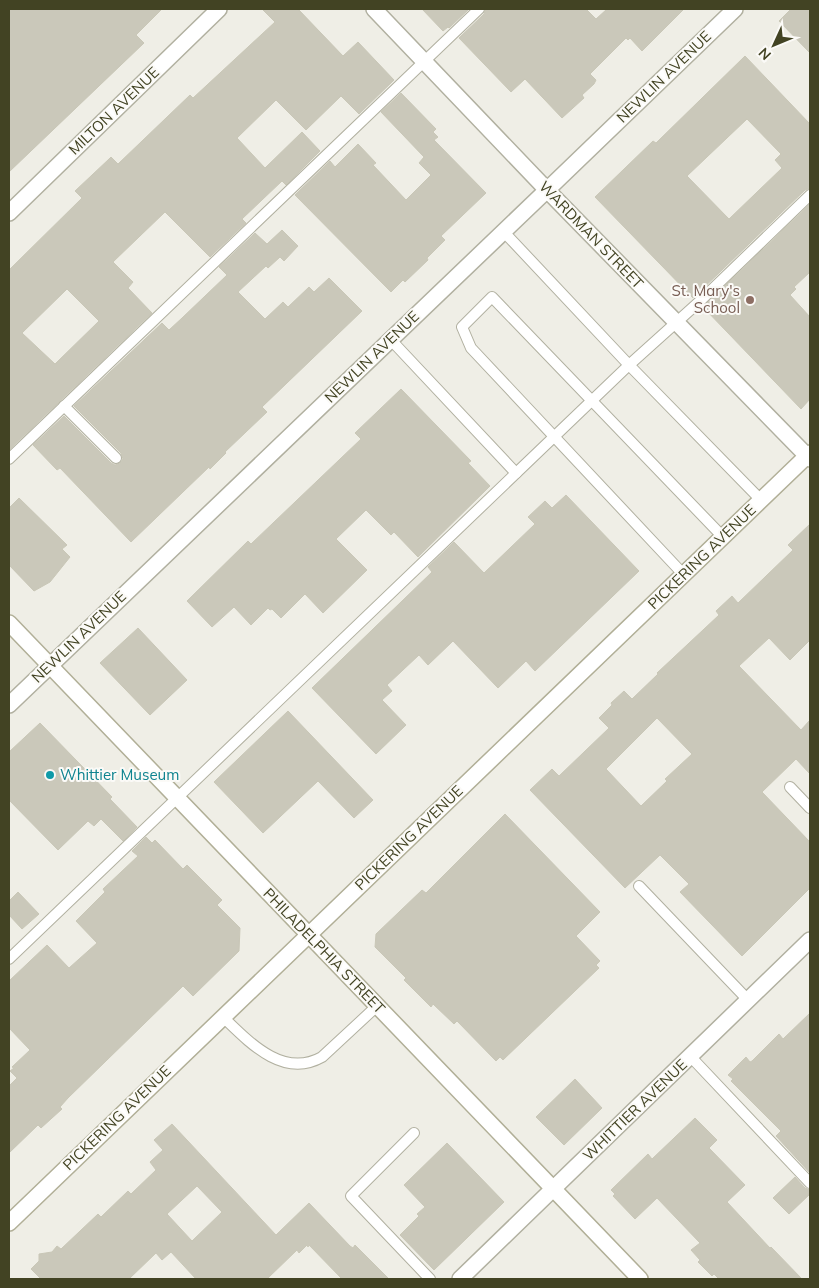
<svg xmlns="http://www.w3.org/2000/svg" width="819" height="1288" font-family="Mulish,sans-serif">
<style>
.building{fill:#cac8ba;stroke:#c9c7b7;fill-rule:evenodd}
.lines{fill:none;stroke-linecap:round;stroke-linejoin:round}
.lane-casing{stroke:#b1b0a0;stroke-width:12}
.street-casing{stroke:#b1b0a0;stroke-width:18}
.secondary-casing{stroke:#b1af97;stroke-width:18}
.lane{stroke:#fff;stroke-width:10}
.street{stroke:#fff;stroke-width:15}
.secondary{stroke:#fff;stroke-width:15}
.education-dot{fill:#8d6e63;stroke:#fbfaf7;stroke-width:2}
.culture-dot{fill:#0f9aa8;stroke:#fbfaf7;stroke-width:2}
.labels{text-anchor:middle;stroke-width:4;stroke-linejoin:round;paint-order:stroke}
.street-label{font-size:15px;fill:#424323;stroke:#fbfaf7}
.education-label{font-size:15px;fill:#785e54;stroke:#fbfaf7;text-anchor:end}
.culture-label{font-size:15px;fill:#0d838f;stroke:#fbfaf7;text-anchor:start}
</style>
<rect width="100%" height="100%" fill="#efeee6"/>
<g class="building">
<path d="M9,9h153l-26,26 8,8 -135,129z"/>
<path d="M262,9h36l45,47 15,-14 36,38 -35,34 -18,-18 -35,34 -30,-30 -39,38 28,30 37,-36 18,19 -34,34 -4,-4 -40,38 4,4 -36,34 -45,-45 -52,50 20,20 -5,6 24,25 -143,137v-180l73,-72 -7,-7 34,-32 2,-2 7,7 72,-69 3,3 82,-76zM67,289l32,32 -44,43 -33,-31z"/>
<path d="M422,9h47l-20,19 -1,-1 -5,4z"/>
<path d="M486,9h100l10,10 11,-10h77l-42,42 -12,-13 -2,2 -2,-2 -36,36 6,6 -2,4 -12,11 2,3 -22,20 -37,-39 -14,13 -52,-54 25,-24z"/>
<path d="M791,9h19v44l-31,-32z"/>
<path d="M745,56l65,68v64l-5,2 -112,108 -98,-101 58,-56 3,2zM747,119l34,35 -6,6 7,8 -53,51 -42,-43z"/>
<path d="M401,93l35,36 -3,3 5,5 -4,3 52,53 -45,43 4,4 -18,18 1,2 -23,22 -2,-2 -12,12 -96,-97 35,-34 5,6 23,-23 18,19 -3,2 33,35 25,-25 -12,-12 5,-6 -43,-45z"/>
<path d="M810,204v68l-16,15 2,2 -6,6 20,22v82l-9,10 -98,-102z"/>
<path d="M282,230l16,16 -14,15 -4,-4 -12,11 -2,-2 -28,26 27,27 18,-17 5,5 21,-20 5,5 15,-14 33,33 -100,96 5,5 -42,40 1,1 -16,16 -1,-2 -78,75 -71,-74 -3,2 -24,-25 31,-29 47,47 4,2 5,-2 3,-4 -2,-6 -47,-47 88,-83 7,7 13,-12 45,-43 -8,-8 36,-34 12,11z"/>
<path d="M401,389l70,72 -3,2 22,23 -72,71 -24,-25 -3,3 -25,-25 -30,29 31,31 -44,43 -18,-19 -24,24 -9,-9 -2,1 -2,-2 -17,17 -17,-18 -22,20 -25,-26 61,-60 3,3 110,-105 -6,-6z"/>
<path d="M566,495l73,76 -104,100 -9,-10 -28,27 -45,-47 -25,24 -9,-10 -32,30 5,6 -10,9 24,25 -30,29 -64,-66 120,-116 -4,-5 26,-25 30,31 51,-49 -7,-7 17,-16 7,7z"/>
<path d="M19,498l48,47 -5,4 8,8 -20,25 -16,9 -25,-26v-57z"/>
<path d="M810,524v116l-20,20 -21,-22 -30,28 62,64 9,-10v54l-14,-15 -34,33 48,50v46l-68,68 -62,-64 9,-8 -29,-29 -35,33 -95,-98 22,-21 7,7 50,-48 -10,-10 13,-13 -1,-2 13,-12 8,8 26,-25 -1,-1 62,-58 -3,-4 16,-15 6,7 55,-53 -5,-5zM657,718l35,36 -27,25 2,2 -26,25 -35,-37z"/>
<path d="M138,628l49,52 -37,35 -50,-52z"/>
<path d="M288,711l85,89 -19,18 -36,-37 -55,52 -49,-51z"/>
<path d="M40,723l72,74 -2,2 27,28 -14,14 -22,-22 -7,7 -6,-5 -30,29 -49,-50v-48z"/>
<path d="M505,814l95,98 -24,24 24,25 -4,4 3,3 -96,92 -3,-3 -4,4 -39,-40 -3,3 -21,-20 -2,3 -27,-27 2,-2 -31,-31 1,-13 46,-44 4,3z"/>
<path d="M146,837l6,6 3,-3 28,29 4,-4 35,35 -5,5 23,23 -1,23 -46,45 -10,-10 -115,112 -8,9 2,2 -21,19 -3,-3 -29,28v-67l8,-8 -7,-7 4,-3 -2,-1 18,-17 -21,-22v-47l38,-36 22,23 28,-25 -21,-22 29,-29 -2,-3 35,-33 -6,-5z"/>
<path d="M18,892l21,22 -17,15 -13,-14v-14z"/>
<path d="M810,1013v160l-34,-37 5,-5 -50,-50 2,-2 -5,-4 18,-18 4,5 2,-1 27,-27 4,5z"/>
<path d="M575,1079l27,29 -38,37 -28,-28z"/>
<path d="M695,1118l22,22 -8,8 36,37 -18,17 43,46 1,-1 31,32h-83l-5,-5 -2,2 -14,-14 2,-2 -9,-10 9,-7 -43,-45 -22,21 -22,-23 2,-2 -4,-4 37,-36 4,5z"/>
<path d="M172,1124l104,111 33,-32 41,43 3,2 2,-3 34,34h-47l-33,-34 -1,2 -1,-2 -8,8 -2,-3 -30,29h-71l-25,-27 -9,8 -6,-7 -27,26h-88l-10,-10 8,-8v-7l13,-2 5,-6 4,3 37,-35 3,3 27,-26 3,3 25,-24 -6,-8 13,-12 -9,-10zM197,1186l25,26 -30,29 -25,-27z"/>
<path d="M447,1143l57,59 -70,68 -34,-35 19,-19 -2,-2 8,-7 -21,-22z"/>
<path d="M795,1177l10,11 5,2v4l-21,20 -16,-16z"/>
</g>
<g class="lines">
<g class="lane-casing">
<g id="lane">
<path d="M504,232l125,133 132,135"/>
<path d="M391,340l125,133"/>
<path d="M64,406l52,52"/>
<path d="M9,459l470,-450"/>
<path d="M684,575l-213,-227 -9,-21 30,-30 231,240"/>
<path d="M790,787l20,21"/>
<path d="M639,886l109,114"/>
<path d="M9,959l620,-594 70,-63 111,-107"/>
<path d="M223,1017c26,25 60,62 99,40l55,-51"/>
<path d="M690,1056l120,127"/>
<path d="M414,1133l-63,63 79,83"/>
</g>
</g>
<g class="street-casing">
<g id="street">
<path d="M374,9l173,181 263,269"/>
<path d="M9,213l210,-204"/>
<path d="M9,705l538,-515 188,-181"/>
<path d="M460,1279l350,-339"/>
</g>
</g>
<g class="secondary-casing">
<g id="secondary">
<path d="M9,623l631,656"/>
<path d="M9,1223l801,-770"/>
</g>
</g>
<use href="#lane" class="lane"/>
<use href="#street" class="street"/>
<use href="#secondary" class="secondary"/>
</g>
<circle class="education-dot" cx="750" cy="300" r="5"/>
<circle class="culture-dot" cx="50" cy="775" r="5"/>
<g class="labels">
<g class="street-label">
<text transform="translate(664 77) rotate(-44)" y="5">NEWLIN AVENUE</text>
<text transform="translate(114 111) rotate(-44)" y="5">MILTON AVENUE</text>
<text transform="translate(591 235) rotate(46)" y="5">WARDMAN STREET</text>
<text transform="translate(372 357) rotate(-44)" y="5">NEWLIN AVENUE</text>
<text transform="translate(702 557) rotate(-44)" y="5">PICKERING AVENUE</text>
<text transform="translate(79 637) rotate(-44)" y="5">NEWLIN AVENUE</text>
<text transform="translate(409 838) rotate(-44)" y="5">PICKERING AVENUE</text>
<text transform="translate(324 951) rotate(46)" y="5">PHILADELPHIA STREET</text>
<text transform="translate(635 1110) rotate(-44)" y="5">WHITTIER AVENUE</text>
<text transform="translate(117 1118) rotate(-44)" y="5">PICKERING AVENUE</text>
</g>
<g class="education-label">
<text x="740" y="296">St. Mary's<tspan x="740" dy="17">School</tspan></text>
</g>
<g class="culture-label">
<text x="60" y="780">Whittier Museum</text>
</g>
</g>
<rect width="819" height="1288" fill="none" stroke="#424323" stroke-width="20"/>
<g transform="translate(774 45) rotate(226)" stroke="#fbfaf7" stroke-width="4" paint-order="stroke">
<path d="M0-4L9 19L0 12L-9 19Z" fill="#424323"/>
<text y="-8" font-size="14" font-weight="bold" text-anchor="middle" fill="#424323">N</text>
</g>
</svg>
